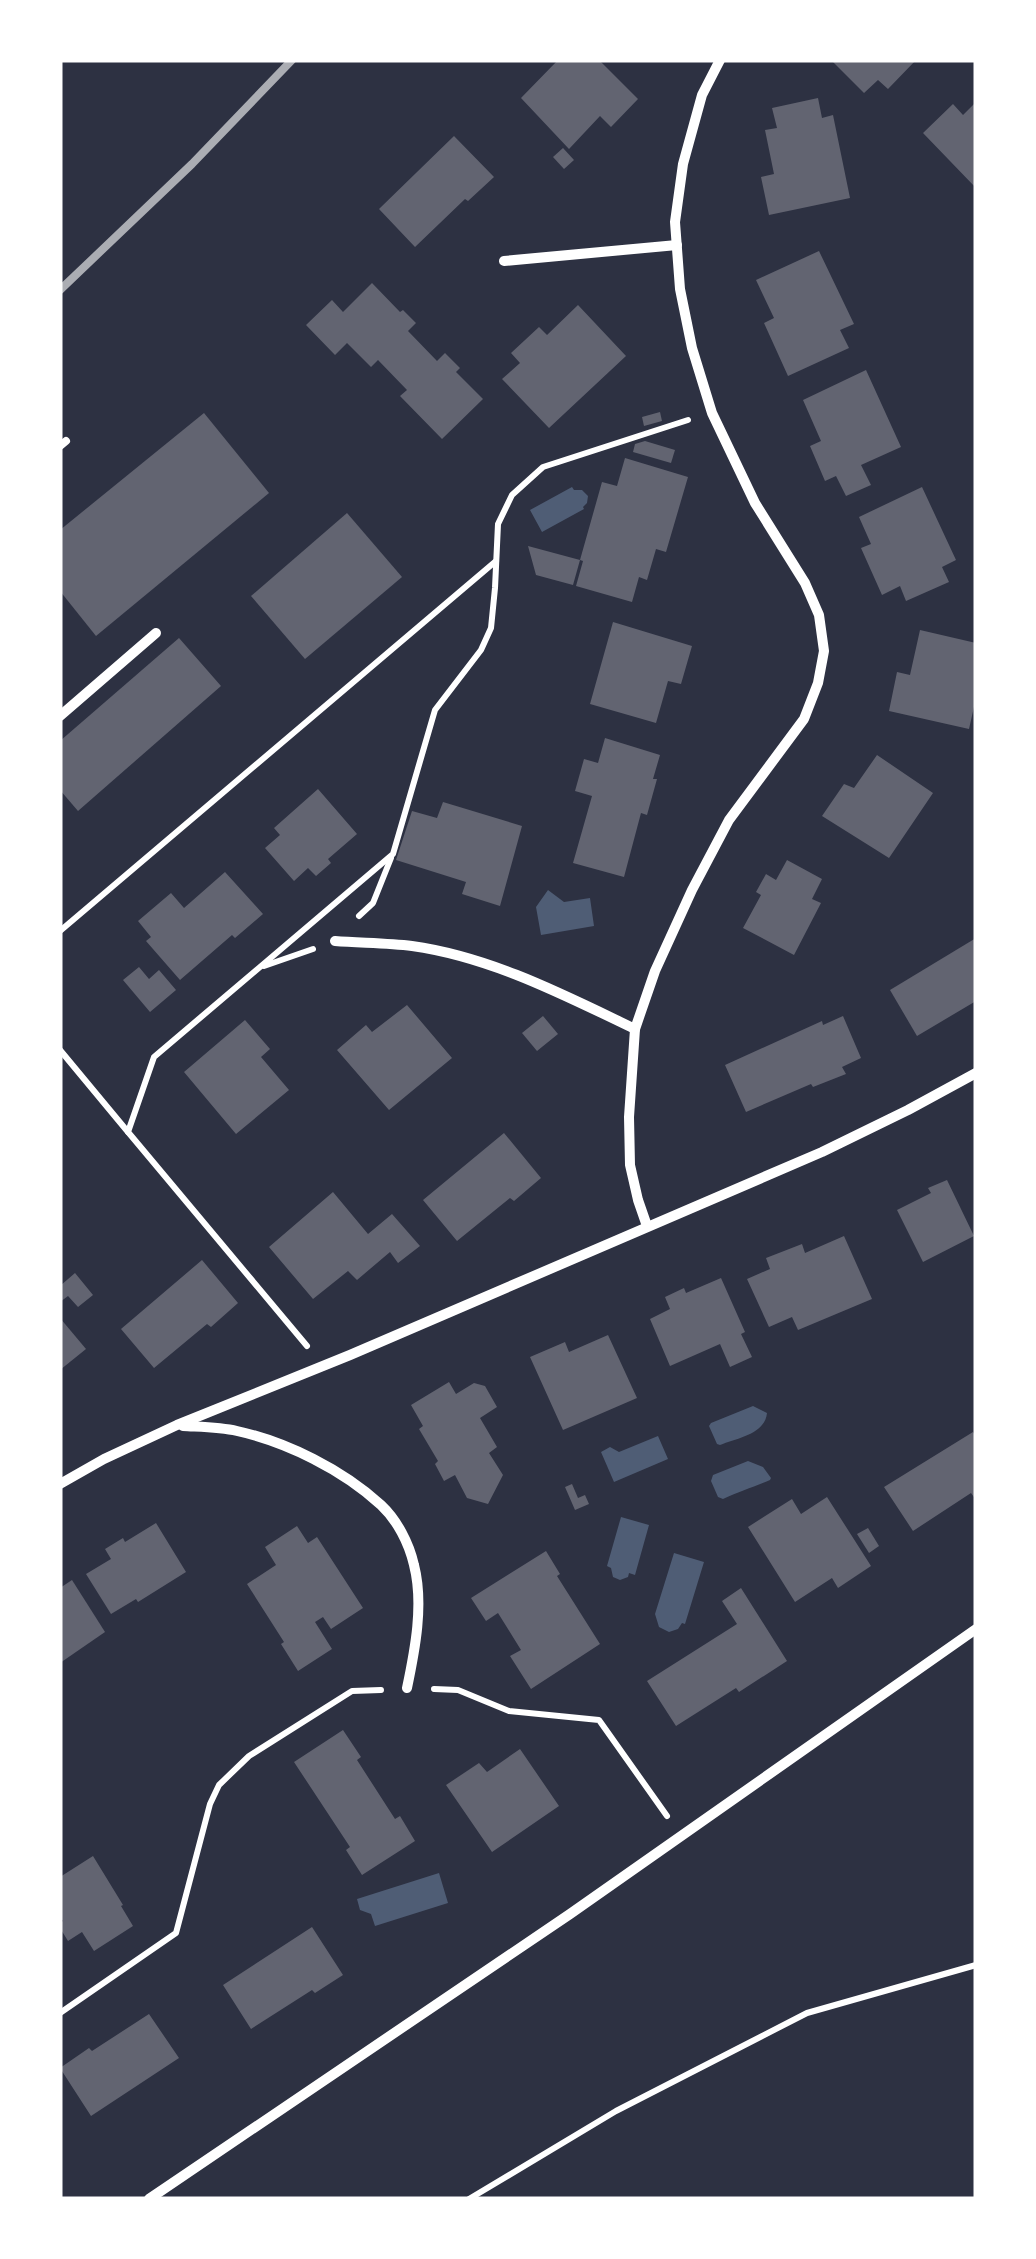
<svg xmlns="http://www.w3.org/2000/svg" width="1036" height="2259" font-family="Lato,sans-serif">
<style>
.water{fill:#4f5d75}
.building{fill:#626471}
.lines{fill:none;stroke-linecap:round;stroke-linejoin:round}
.path{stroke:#fff;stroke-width:6}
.service{stroke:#fff;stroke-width:8}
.minor{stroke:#fff;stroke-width:10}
.rail{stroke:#abadb3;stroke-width:8}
</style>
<rect width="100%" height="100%" fill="#2d3142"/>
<g class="water">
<path d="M572,487l2,3h8l6,6 -1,7 -4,4 1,2 -42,23 -12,-22z"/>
<path d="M548,890l16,12 26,-4 4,28 -53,9 -5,-28z"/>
<path d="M753,1406l14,7c-2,21 -29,25 -47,32l-3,-1 -8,-18 2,-3z"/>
<path d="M658,1436l10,23 -54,23 -13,-30 9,-5 9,5z"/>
<path d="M748,1461l15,6 8,11 -1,2c-16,7 -30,11 -47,19l-5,-2 -7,-16 2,-6z"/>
<path d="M621,1517l28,8 -14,50 -6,-2 -1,4 -8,3 -7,-3 -2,-9 -4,-2z"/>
<path d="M674,1553l30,9 -19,62 -3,-1 -4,6 -9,3 -10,-5 -4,-13z"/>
<path d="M439,1873l9,30 -73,23 -4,-12 -11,-4 -3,-11z"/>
</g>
<g class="building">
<path d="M558,60h41l39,39 -27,28 -11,-11 -31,33 -48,-51z"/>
<path d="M831,60h85l-28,29 -10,-9 -14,13z"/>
<path d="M818,98l4,20 11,-3 17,83 -81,17 -8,-38 13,-3 -9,-44 12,-2 -5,-20z"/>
<path d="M976,102v86l-53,-55 30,-29 10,11z"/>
<path d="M454,136l40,41 -26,24 -3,-2 -50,48 -36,-38z"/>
<path d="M563,148l11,12 -10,9 -11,-12z"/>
<path d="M819,251l35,73 -14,6 9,18 -61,28 -24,-53 10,-5 -18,-38z"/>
<path d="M372,283l28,29 3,-2 13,13 -8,8 29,30 8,-8 15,15 -4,4 27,27 -41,40 -42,-43 7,-6 -29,-30 -7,7 -24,-24 -12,12 -29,-30 26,-25 11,12z"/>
<path d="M578,305l48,51 -77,72 -47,-49 18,-16 -9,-10 28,-26 8,8z"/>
<path d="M866,370l35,77 -40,18 10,20 -25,11 -10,-20 -11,5 -15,-35 11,-5 -18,-41z"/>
<path d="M660,412l2,9 -18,5 -2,-9z"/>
<path d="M204,413l65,80 -173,143 -36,-45v-61z"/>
<path d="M645,441l30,9 -4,13 -38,-11 2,-8z"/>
<path d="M625,458l63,19 -22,75 -10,-3 -9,31 -8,-3 -7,25 -56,-16 7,-25 -3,-1 -7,25 -37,-10 -8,-29 52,14 22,-78 15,4z"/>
<path d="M922,487l34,73 -14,7 7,15 -43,19 -6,-15 -18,9 -21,-47 10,-4 -12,-27z"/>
<path d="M347,513l55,64 -97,82 -54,-63z"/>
<path d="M613,622l79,24 -11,38 -13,-3 -12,42 -66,-19z"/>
<path d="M920,630l56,13v55l-7,31 -80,-18 8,-39 13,3z"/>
<path d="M179,638l42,48 -143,125 -18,-21v-49z"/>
<path d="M605,738l55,17 -7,24h4l-10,36 -6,-2 -17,64 -51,-14 19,-67 -17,-5 9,-32 14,4z"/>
<path d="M877,755l56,38 -44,65 -67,-42 22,-32 10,4z"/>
<path d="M318,789l39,45 -29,25 3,4 -15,13 -8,-8 -14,13 -29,-33 15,-13 -6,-7z"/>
<path d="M443,802l79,24 -22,80 -38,-12 4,-12 -70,-22 16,-49 25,7z"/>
<path d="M787,860l35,19 -10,20 9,4 -27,52 -51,-27 18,-33 -5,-3 10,-18 10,6z"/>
<path d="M225,872l38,42 -28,24 -3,-3 -52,45 -34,-39 5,-4 -13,-16 33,-28 13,15z"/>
<path d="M976,938v63l-59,35 -27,-46z"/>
<path d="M139,967l10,12 10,-9 17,20 -26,22 -27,-32z"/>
<path d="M407,1005l45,53 -63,52 -52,-60 29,-25 6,7z"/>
<path d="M543,1016l15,18 -21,17 -15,-18z"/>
<path d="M843,1016l18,42 -19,9 4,7 -33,13 -2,-3 -65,28 -21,-47 97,-44 1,4z"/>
<path d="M245,1020l25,29 -9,8 28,33 -53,44 -52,-62z"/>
<path d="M504,1133l37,45 -27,23 -4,-3 -53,43 -34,-41z"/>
<path d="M947,1180l27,56 -51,26 -26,-52 34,-17 -3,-5z"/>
<path d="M333,1192l35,42 24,-20 28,32 -22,17 -8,-11 -33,28 -9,-9 -35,28 -44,-52z"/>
<path d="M844,1236l28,63 -74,31 -6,-13 -23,10 -22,-48 23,-10 -4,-11 36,-14 3,9z"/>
<path d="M202,1260l36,43 -27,24 -4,-3 -53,44 -33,-39z"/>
<path d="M75,1273l18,22 -15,12 -10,-11 -8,6v-16z"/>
<path d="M721,1278l24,54 -4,2 11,23 -22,10 -10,-23 -50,22 -20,-47 20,-10 -5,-12 19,-9 2,5z"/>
<path d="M60,1318l26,31 -26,21z"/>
<path d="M608,1335l29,63 -74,32 -33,-73 35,-15 4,10z"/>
<path d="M449,1382l7,12 18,-11 11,3 12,21 -17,11 17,29 -8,6 14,22 -15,29 -21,-6 -12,-23 -11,6 -9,-17 3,-3 -19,-32 4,-3 -12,-21z"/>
<path d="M973,1432l3,5v63l-5,-7 -58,38 -29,-44z"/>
<path d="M572,1484l6,14 7,-3 4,9 -14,6 -10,-23z"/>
<path d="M827,1497l44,69 -33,22 -6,-10 -37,24 -47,-75 44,-28 9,15z"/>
<path d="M156,1523l30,49 -48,30 -2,-3 -25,15 -25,-40 25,-15 -6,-10 18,-11 2,4z"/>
<path d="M297,1526l11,17 9,-6 46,71 -32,21 -8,-12 -8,5 17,27 -34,22 -17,-27 3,-2 -37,-58 29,-19 -11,-18z"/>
<path d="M868,1528l11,18 -10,7 -12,-19z"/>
<path d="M546,1551l14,23 -3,2 43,68 -69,45 -21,-33 11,-6 -23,-37 -12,8 -15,-23z"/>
<path d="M72,1580l33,52 -45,31v-75z"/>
<path d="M741,1588l46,73 -48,31 -3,-4 -60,38 -29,-45 90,-57 -15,-23z"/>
<path d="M343,1730l18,27 -4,3 38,59 5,-3 15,25 -53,34 -16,-25 4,-3 -56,-85z"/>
<path d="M520,1749l39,57 -67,46 -46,-67 33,-22 8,9z"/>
<path d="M93,1856l30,49 -2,1 12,20 -39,25 -12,-19 -14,9 -8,-13v-5l3,-2 -3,-4v-40z"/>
<path d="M312,1927l31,48 -28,18 -3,-3 -61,39 -28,-44z"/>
<path d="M149,2014l30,44 -88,58 -31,-48 29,-20 3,3z"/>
</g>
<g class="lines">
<g class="path">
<path d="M359,916l14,-13 18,-45"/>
<path d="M60,931l436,-370"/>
<path d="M264,966l49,-17"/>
<path d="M60,1050l68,82"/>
<path d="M307,1346l-179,-214 26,-75 239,-203 42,-144 46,-60 10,-22 4,-40 3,-64 14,-29 31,-28 145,-47"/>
<path d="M434,1689l24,1 51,21 90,9 68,96"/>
<path d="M60,2013l116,-80 34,-129 9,-19 30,-29 103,-65 29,-1"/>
<path d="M469,2199l147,-88 191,-98 169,-48"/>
</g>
<path class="service" d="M60,446l6,-5"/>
<g class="minor">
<path d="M504,261l173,-16"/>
<path d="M60,716l96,-83"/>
<path d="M335,941c25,2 52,2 77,5 79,11 152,49 223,83"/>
<path d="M647,1226l-9,-26 -8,-35 -1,-48 6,-88 20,-58 37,-81 37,-70 75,-101 14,-36 6,-32 -5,-36 -14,-32 -50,-80 -43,-90 -20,-65 -12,-59 -5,-67 8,-58 19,-69 18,-35"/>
<path d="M183,1426c17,1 37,1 54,5 50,11 106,39 144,74 16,15 28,38 33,60 10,39 1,85 -7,123"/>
<path d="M60,1484l44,-25 73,-34 173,-70 472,-203 86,-42 68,-37"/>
<path d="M149,2199l421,-285 406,-285"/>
</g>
<path class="rail" d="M60,290l132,-126 100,-104"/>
</g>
<rect width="1036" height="2259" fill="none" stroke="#ffffff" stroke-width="125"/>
</svg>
